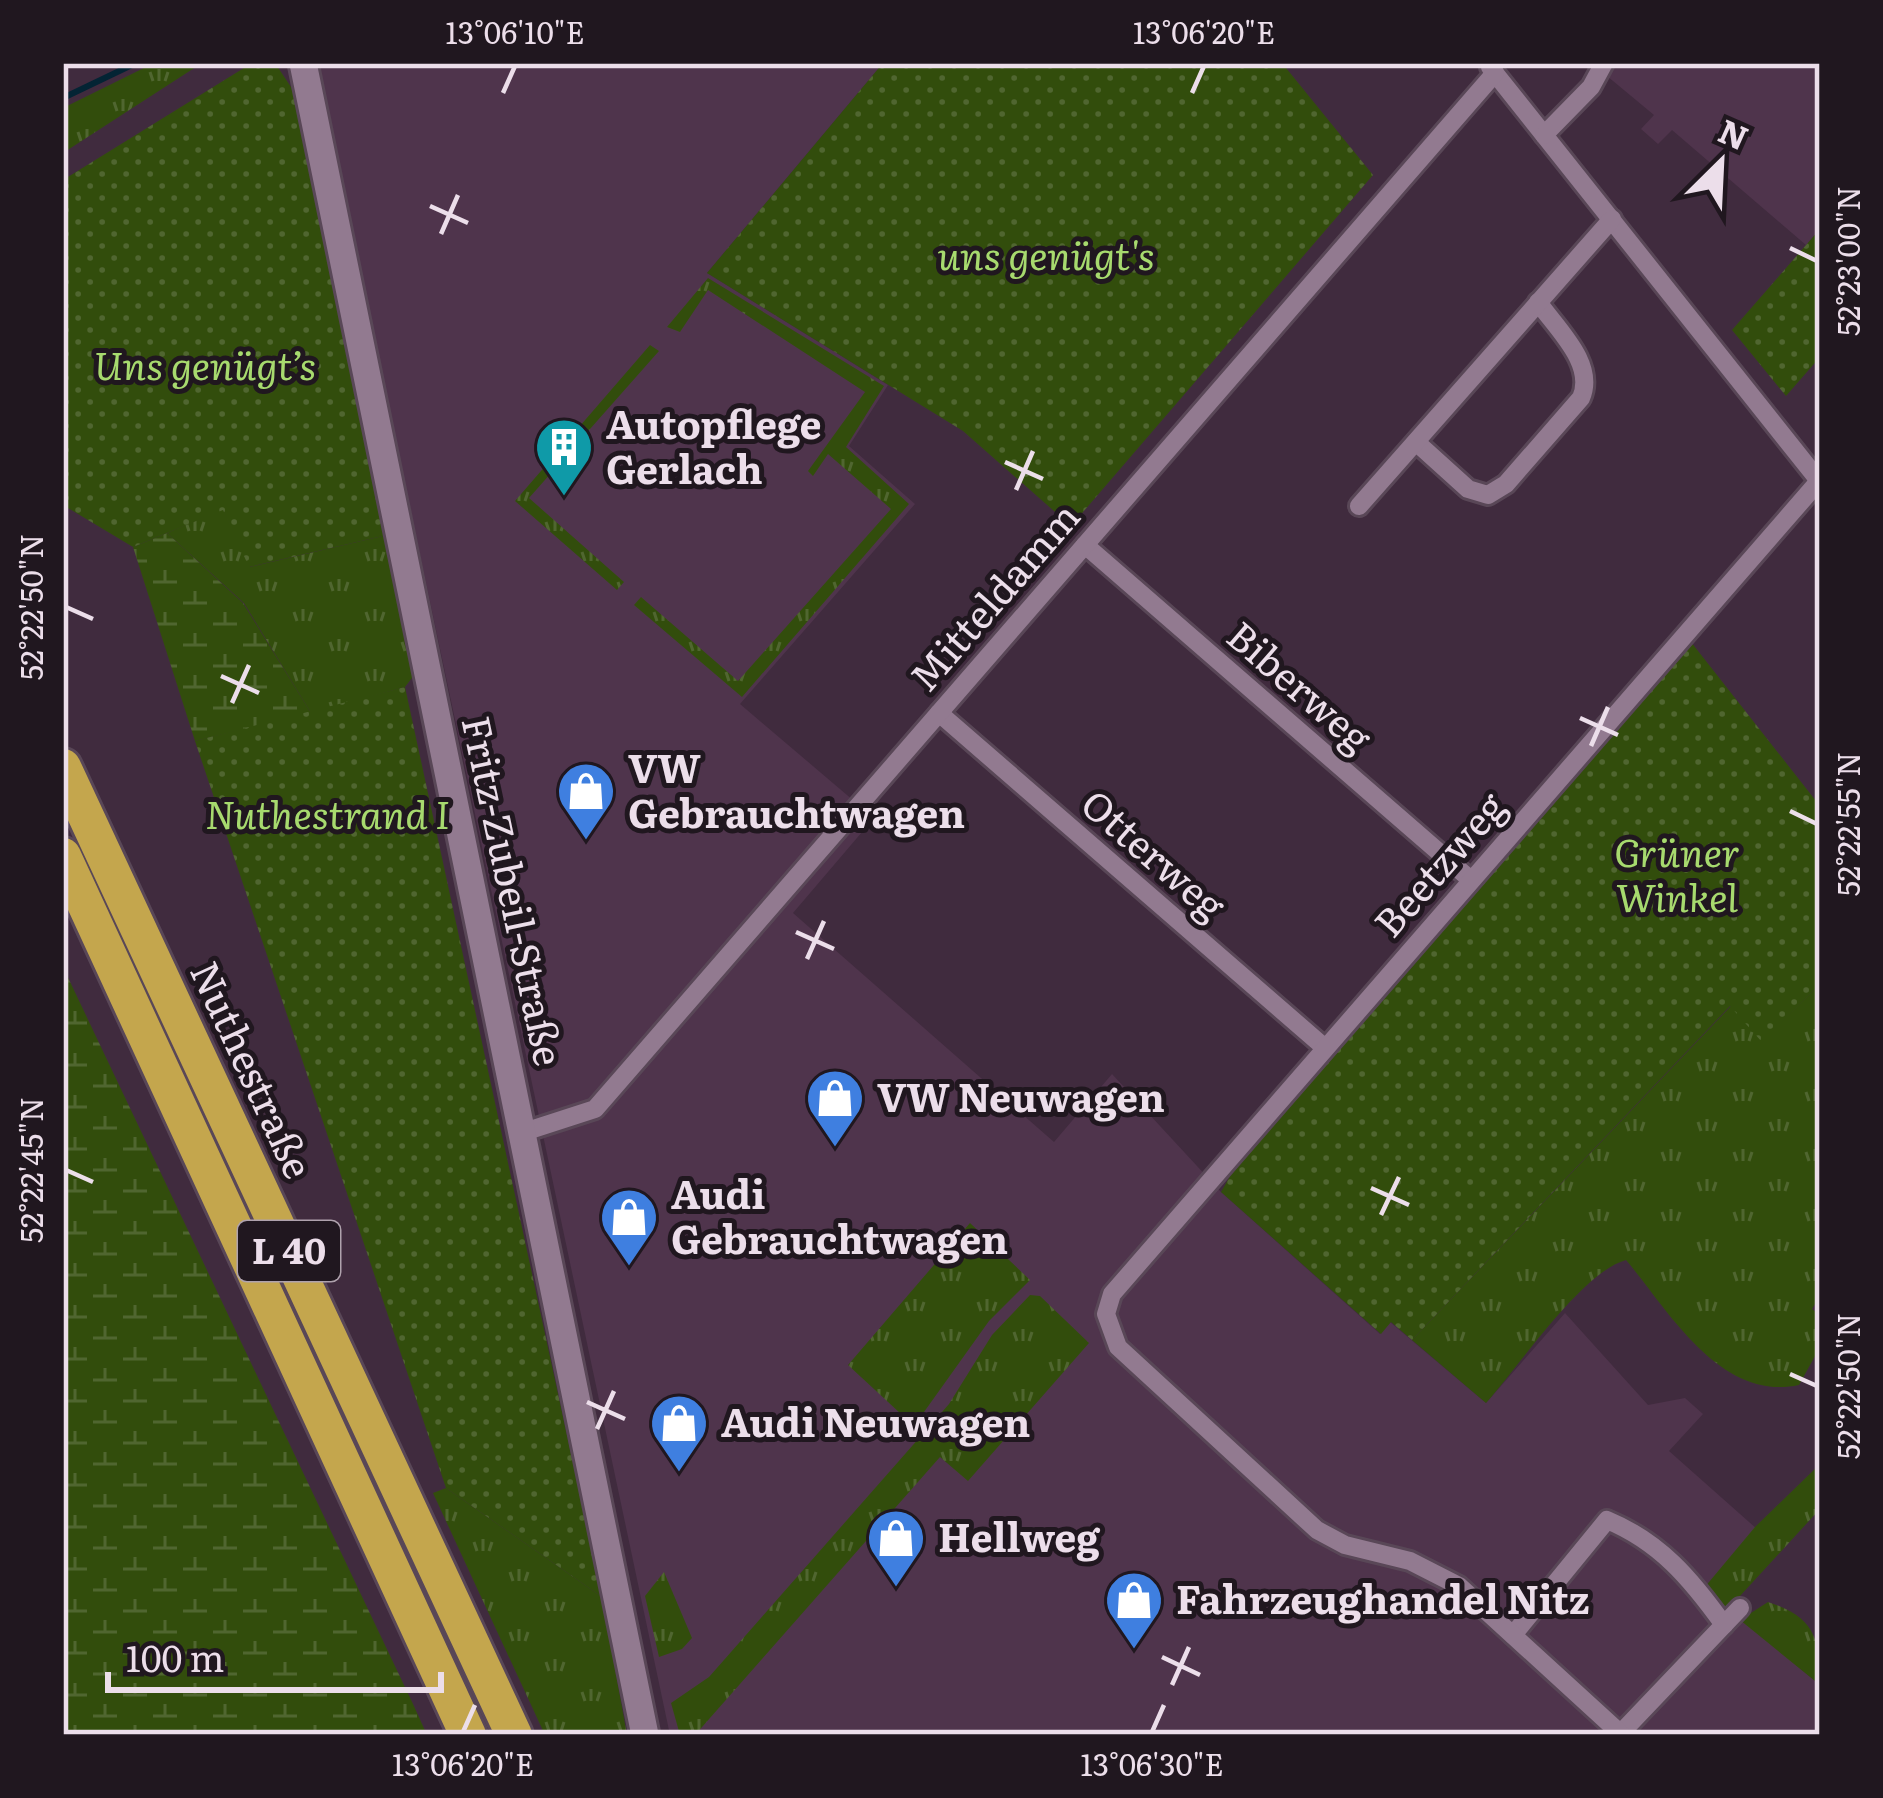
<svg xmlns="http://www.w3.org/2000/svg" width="1883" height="1798" font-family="Literata,serif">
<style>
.built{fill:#4f344c}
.grass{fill:url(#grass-tufts)}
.wetland{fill:url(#wetland-marsh)}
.park{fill:url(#park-dots)}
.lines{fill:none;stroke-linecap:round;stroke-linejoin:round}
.stream{stroke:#042434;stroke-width:6}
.street-casing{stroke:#594757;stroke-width:24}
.secondary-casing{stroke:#594757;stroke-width:33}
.highway-casing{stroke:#594757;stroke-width:42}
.street{stroke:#927a90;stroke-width:18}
.secondary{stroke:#927a90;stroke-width:27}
.highway{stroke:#c4a64d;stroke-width:36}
.ticks{fill:none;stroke:#ecdeea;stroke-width:4.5}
.labels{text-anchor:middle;stroke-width:10;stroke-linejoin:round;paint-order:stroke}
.shield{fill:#20171f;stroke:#afa2ad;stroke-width:3}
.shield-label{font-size:36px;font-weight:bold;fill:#ecdeea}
.park-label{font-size:39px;font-style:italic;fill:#a7da6e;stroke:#20171f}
.poi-label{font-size:39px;font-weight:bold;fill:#ecdeea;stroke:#20171f;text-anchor:start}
.street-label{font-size:39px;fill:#ecdeea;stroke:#20171f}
.neatline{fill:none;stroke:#ecdeea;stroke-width:4.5}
.ticks-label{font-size:30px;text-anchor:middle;fill:#ecdeea}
</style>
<defs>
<pattern id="grass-tufts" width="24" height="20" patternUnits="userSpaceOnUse" patternTransform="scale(3)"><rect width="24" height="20" fill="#324d0c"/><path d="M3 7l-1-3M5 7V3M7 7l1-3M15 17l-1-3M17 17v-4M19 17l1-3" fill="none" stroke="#506630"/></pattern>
<pattern id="wetland-marsh" width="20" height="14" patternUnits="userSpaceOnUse" patternTransform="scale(3)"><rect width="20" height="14" fill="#324d0c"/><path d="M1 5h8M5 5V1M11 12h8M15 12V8" fill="none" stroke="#506630"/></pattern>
<pattern id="park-dots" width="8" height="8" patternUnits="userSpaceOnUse" patternTransform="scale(3)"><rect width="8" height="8" fill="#324d0c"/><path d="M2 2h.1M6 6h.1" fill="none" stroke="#506630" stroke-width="1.8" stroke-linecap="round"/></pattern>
</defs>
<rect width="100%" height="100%" fill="#402b3e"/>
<g class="built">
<path d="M316,63h567l-176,210 181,112 -39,61 66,58 -175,200 134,114 -81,95 261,229 58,-68 109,118 159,142 10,-12 96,81 79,-90 83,92 37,-7 18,16 -34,37 106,94 -53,59 98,81v50h-1150z"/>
<path d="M1619,63h201v166l-14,16 -134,-115 -14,14 -17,-15 13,-14 -47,-39z"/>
</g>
<g class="grass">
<path d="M154,63h48l-139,90v-45z"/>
<path d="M708,278l176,108 -38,61 63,57 -167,193 -108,-92 7,-8 97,84 153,-172 -63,-55 -15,22 -5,-5 57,-79 -157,-102 -28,42 -13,-5z"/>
<path d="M650,345l9,6 -130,147 95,84 -7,8 -102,-89z"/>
<path d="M223,509l27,58 137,-32 28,139 -10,13 -94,26 -67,-110 -77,-70z"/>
<path d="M1820,984v312l-8,13 8,6v32l-21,38c-79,17 -130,-74 -173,-125 -44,12 -106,105 -140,143l-74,-63 319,-334 31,35z"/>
<path d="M970,1223l60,57 -41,41 -75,105 -66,-61z"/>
<path d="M1030,1295l10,1 49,47 -121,138 -28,-24 -245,278h-15l-9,-32 38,-26 240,-273 43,-69z"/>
<path d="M1820,1464v45l-92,100 -24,-21 51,-61z"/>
<path d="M446,1488l156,109 25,138h-82l-112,-242z"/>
<path d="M664,1572l28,66 -10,11 -23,8 -14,-61z"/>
<path d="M1768,1602c47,15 52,37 52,83l-80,-65z"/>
</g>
<g class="wetland">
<path d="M167,533l76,70 68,110 -116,28 -62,-194z"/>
<path d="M63,967l350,737 14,31h-364z"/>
</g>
<g class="park">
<path d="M252,63h23l18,27 94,445 -138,32 -26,-57 -90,37 -70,-42v-325z"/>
<path d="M883,63h399l91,112 -302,351 -108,-95 -256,-158z"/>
<path d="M1820,229v128l-34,39 -54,-66z"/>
<path d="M1691,642l129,164v178l-58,58 -32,-36 -318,334 -21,-18 -10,12 -160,-142 16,-28z"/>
<path d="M405,687l197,910 -156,-109 -251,-747z"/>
</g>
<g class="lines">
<path class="stream" d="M63,98l73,-35"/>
<g class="street-casing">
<g id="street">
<path d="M1490,67l330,415"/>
<path d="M1544,135l47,-48 13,-24"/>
<path d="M1416,442l52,47 20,6 18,-11 75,-86c15,-34 -24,-69 -43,-96"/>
<path d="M1359,506l253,-287"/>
<path d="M1085,545l386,335"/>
<path d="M939,713l385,334"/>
<path d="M524,1132l71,-23 900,-1036"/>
<path d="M1513,1635l94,-115c53,22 84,59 117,105"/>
<path d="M1619,1735l121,-127"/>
<path d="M1622,1735l-163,-149 -49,-25 -65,-16 -28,-15 -199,-183 -12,-33 6,-20 707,-813"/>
</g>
</g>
<g class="secondary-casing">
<path id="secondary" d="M303,63l342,1672"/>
</g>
<g class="highway-casing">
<g id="highway">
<path d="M63,767l451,968"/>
<path d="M63,856l405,879"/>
</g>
</g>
<use href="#street" class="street"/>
<use href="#secondary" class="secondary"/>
<use href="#highway" class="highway"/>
</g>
<path class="ticks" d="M503,93l12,-27M1192,93l12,-27M430,206l38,17M441,234l17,-39M1790,248l27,13M1005,462l38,17M1016,490l17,-39M66,607l27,12M221,676l38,17M232,703l17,-38M1580,718l38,17M1591,746l17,-39M1790,811l27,13M796,932l38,17M807,959l17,-38M66,1170l27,12M1371,1188l38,17M1381,1215l18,-38M1790,1374l27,12M587,1402l38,17M597,1429l17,-38M1162,1657l38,18M1172,1685l17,-38M463,1732l12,-27M1152,1732l12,-27"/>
<defs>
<g id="building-pin" transform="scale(3)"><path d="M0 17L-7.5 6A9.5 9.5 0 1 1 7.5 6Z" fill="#0f9aa8" stroke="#20171f"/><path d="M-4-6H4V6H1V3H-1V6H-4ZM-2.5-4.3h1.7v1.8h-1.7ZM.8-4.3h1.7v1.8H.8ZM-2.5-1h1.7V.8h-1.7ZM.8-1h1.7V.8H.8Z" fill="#fff"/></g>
<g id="shop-pin" transform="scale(3)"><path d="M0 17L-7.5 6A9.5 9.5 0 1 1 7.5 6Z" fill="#3f7fe0" stroke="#20171f"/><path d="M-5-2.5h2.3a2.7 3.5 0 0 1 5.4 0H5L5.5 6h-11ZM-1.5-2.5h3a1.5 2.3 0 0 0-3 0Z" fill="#fff"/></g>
</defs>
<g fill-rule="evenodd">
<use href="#building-pin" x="564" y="447"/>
<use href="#shop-pin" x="586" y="791"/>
<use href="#shop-pin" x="835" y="1098"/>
<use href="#shop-pin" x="629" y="1217"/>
<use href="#shop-pin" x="679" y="1423"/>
<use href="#shop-pin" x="896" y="1538"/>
<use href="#shop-pin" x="1134" y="1600"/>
</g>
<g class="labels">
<rect class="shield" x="238" y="1221" width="102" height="60" rx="9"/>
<g class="shield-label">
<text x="289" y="1264">L 40</text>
</g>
<g class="park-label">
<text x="1046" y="270">uns genügt's</text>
<text x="205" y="380">Uns genügt’s</text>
<text x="327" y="829">Nuthestrand I</text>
<text x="1677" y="867">Grüner<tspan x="1677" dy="45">Winkel</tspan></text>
</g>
<g class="poi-label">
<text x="606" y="439">Autopflege<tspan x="606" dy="45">Gerlach</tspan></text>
<text x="628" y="783">VW<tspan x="628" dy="45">Gebrauchtwagen</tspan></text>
<text x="877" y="1112">VW Neuwagen</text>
<text x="671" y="1209">Audi<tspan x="671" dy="45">Gebrauchtwagen</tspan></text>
<text x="721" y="1437">Audi Neuwagen</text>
<text x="938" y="1552">Hellweg</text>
<text x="1176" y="1614">Fahrzeughandel Nitz</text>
</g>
<g class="street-label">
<text transform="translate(995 597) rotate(-49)" y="14">Mitteldamm</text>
<text transform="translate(1299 687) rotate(41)" y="14">Biberweg</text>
<text transform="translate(1153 855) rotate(41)" y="14">Otterweg</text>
<text transform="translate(1440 865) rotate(-49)" y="14">Beetzweg</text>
<text transform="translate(512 891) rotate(78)" y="14">Fritz-Zubeil-Straße</text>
<text transform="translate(251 1070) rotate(65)" y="14">Nuthestraße</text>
</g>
</g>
<rect width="1883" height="1798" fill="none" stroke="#20171f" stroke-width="132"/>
<g transform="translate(1721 162) rotate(24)" stroke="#20171f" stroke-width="9" paint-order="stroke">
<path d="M0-9L21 45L0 30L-21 45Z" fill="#ecdeea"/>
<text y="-18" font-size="33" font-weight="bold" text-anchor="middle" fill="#ecdeea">N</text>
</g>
<path d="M108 1672v18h333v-18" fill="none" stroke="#ecdeea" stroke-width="6"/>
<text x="126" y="1672" font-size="36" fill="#ecdeea" stroke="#20171f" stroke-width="9" paint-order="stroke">100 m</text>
<rect x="66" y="66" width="1751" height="1666" class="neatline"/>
<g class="ticks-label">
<text x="515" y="44">13°06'10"E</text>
<text x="1204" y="44">13°06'20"E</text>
<text transform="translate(1850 261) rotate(-90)" y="10">52°23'00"N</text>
<text transform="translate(33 607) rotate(-90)" y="10">52°22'50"N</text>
<text transform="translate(1850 824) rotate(-90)" y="10">52°22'55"N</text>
<text transform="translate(33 1170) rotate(-90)" y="10">52°22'45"N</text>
<text transform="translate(1850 1386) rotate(-90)" y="10">52°22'50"N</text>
<text x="463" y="1776">13°06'20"E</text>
<text x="1152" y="1776">13°06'30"E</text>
</g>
</svg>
